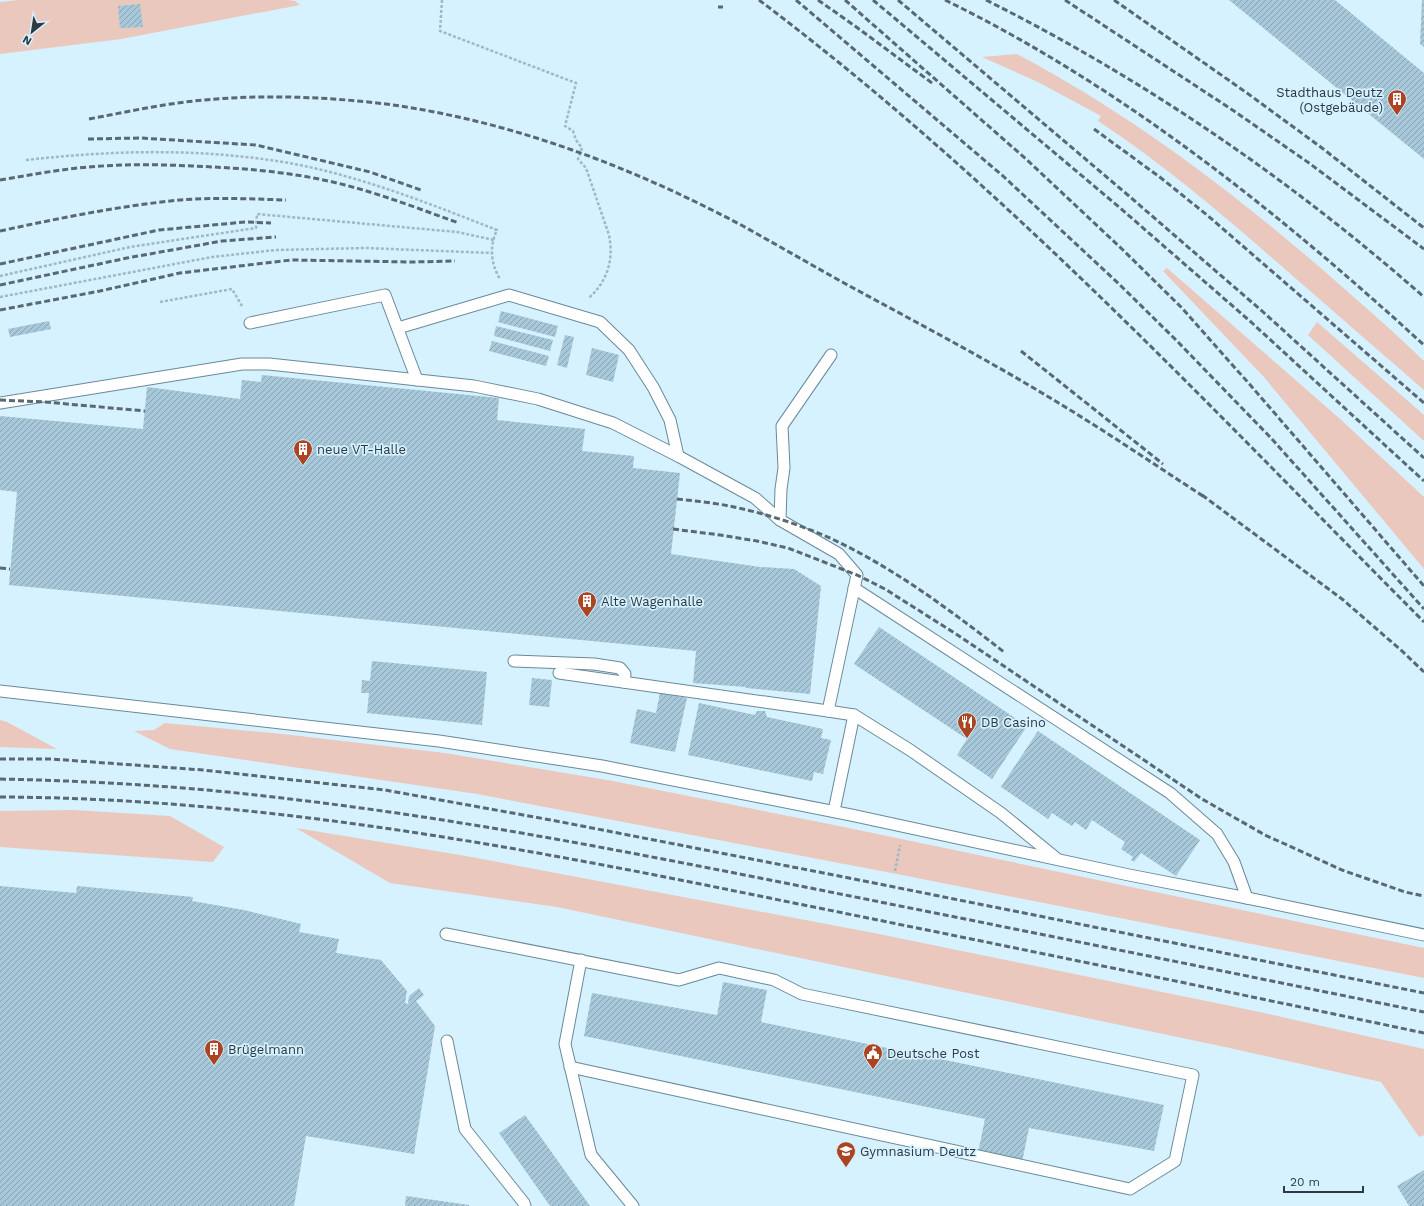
<svg xmlns="http://www.w3.org/2000/svg" width="1424" height="1206" font-family="'Work Sans',sans-serif">
<style>
.green{fill:#ebc8bd}
.building{fill:url(#building-hatch)}
.lines{fill:none;stroke-linecap:round;stroke-linejoin:round}
.lane-casing{stroke:#6a8999;stroke-width:13}
.path{stroke:#a1b8c3;stroke-width:2.5;stroke-dasharray:3 2;stroke-linecap:butt}
.lane{stroke:#fff;stroke-width:11}
.rail{stroke:#586972;stroke-width:3;stroke-dasharray:6 3;stroke-linecap:butt}
.labels{text-anchor:middle;stroke-width:3.5;stroke-linejoin:round;paint-order:stroke}
.poi-label{font-size:13px;fill:#2c3a41;stroke:#d6f1ff;text-anchor:start}
</style>
<defs>
<pattern id="building-hatch" width="6" height="6" patternUnits="userSpaceOnUse"><rect width="6" height="6" fill="#a6c8d8"/><path d="M-1 1l2-2M0 6l6-6M5 7l2-2" fill="none" stroke="#87a3b1"/></pattern>
</defs>
<rect width="100%" height="100%" fill="#d6f1ff"/>
<g class="green">
<path d="M18,0h269l8,1 5,4 -179,34 -121,15v-52z"/>
<path d="M1017,54c111,59 211,134 306,216 34,30 68,59 101,91v29c-43,-37 -86,-75 -130,-113 -63,-55 -126,-110 -196,-156l3,-5 -63,-34 -56,-25z"/>
<path d="M1167,268l172,150 85,79v72l-161,-193 -100,-105z"/>
<path d="M1317,322l107,93v26l-116,-106z"/>
<path d="M0,720l7,2 50,27 -57,-2z"/>
<path d="M165,723l118,11 162,19 168,28 226,45 585,122v30l-522,-103 -425,-81 -307,-45 -36,-18 20,-1z"/>
<path d="M74,810l96,6 54,31 -11,15 -213,-15v-36z"/>
<path d="M296,828l170,28 408,77 381,78 169,38v86l-5,2 -38,-55 -156,-35 -668,-140 -167,-24z"/>
</g>
<g class="building">
<path d="M1229,0h106l89,73v86z"/>
<path d="M1422,0h2v47l-4,-3z"/>
<path d="M140,4l3,23 -23,1 -2,-22z"/>
<path d="M501,311l57,15 -3,11 -57,-15z"/>
<path d="M49,321l2,8 -41,8 -2,-8z"/>
<path d="M496,326l57,14 -3,11 -56,-15z"/>
<path d="M565,335l9,2 -7,31 -10,-3z"/>
<path d="M492,341l57,15 -3,10 -57,-15z"/>
<path d="M592,348l27,7 -6,27 -27,-7z"/>
<path d="M262,375l237,23 -2,22 88,9 -3,22 52,5 -1,12 47,5 -9,81 89,13 34,2 27,17 -11,108 -64,-6v-1l-53,-4 3,-32 -687,-66 8,-93 -17,-2v-74l143,13 4,-42 93,12 2,-19 19,2z"/>
<path d="M879,627l148,99 -35,53 -35,-24 10,-16 -113,-75z"/>
<path d="M372,661l115,11 -5,53 -115,-12 2,-20h-8l1,-13 8,1z"/>
<path d="M532,678l20,2 -3,27 -20,-2z"/>
<path d="M660,693l27,5 -12,54 -45,-9 7,-34 19,4z"/>
<path d="M699,703l56,12 2,-4h8l2,6 56,12 -2,9 10,2 -8,34 -9,-2 -2,9 -124,-26z"/>
<path d="M1038,731l162,109 -24,36 -35,-23 -7,9 -3,-2 2,-3 -12,-8 4,-7 -33,-22 -6,10 -11,-8 -3,4 -20,-13 -4,6 -47,-32z"/>
<path d="M0,886l76,7 1,-7 116,11 -1,4 52,9 57,14 -2,8 40,7 -3,14 45,7 26,31 -2,12 3,1 1,-8 10,-8 5,7 -8,6 19,25 -21,128 -108,-18 -12,70h-294z"/>
<path d="M723,982l44,8 -6,32 403,83 -10,46 -125,-23 -7,34 -44,-9 7,-34 -401,-83 8,-43 125,22z"/>
<path d="M525,1115l65,91h-40l-51,-73z"/>
<path d="M1424,1170v36h-15l-12,-20z"/>
<path d="M406,1196l63,9v1h-64z"/>
</g>
<g class="lines">
<g class="lane-casing">
<g id="lane">
<path d="M250,323l135,-28 32,85"/>
<path d="M398,328l111,-33 91,27 29,28 24,37 17,33 8,36"/>
<path d="M831,355l-49,71 2,42 -3,21 -1,31 59,34 18,21 -29,136 26,4 56,35 91,63 55,45"/>
<path d="M0,403l242,-39h27l205,22 64,13 75,24 65,33 77,42 25,22"/>
<path d="M854,588l316,205 47,41 17,28 13,36"/>
<path d="M514,661l80,3 26,4 5,6 -1,8"/>
<path d="M559,673l269,38"/>
<path d="M0,691l439,50 163,25 249,49 278,60 118,23 177,37"/>
<path d="M834,811l20,-96"/>
<path d="M446,934l233,46 40,-12 55,12 28,14 391,81 -18,86 -45,28 -560,-122"/>
<path d="M581,960l-16,84 26,111 42,51"/>
<path d="M447,1041l18,88 59,74 1,3"/>
</g>
</g>
<g class="path">
<path d="M442,0l-2,31 136,52 -11,43 8,5 3,9 6,8 -4,11 8,9 23,67c5,26 -2,46 -20,63"/>
<path d="M26,160c90,-10 174,-12 263,3 72,13 141,41 208,67 -8,17 -6,34 3,49"/>
<path d="M0,276l130,-29 126,-19 1,-14 200,18 37,8"/>
<path d="M0,297l212,-40 64,-7 90,-2 126,5"/>
<path d="M160,302l72,-13 10,17"/>
<path d="M895,871l5,-26"/>
</g>
<use href="#lane" class="lane"/>
<g class="rail">
<path d="M759,0c243,183 451,407 665,622"/>
<path d="M796,0l207,176 116,108 57,56 95,98 153,171"/>
<path d="M818,0l37,26 77,57"/>
<path d="M845,0l181,159 96,90 59,58 71,80 172,199"/>
<path d="M873,0l246,207 132,115 173,159"/>
<path d="M898,0l231,196 133,115 162,147"/>
<path d="M945,0c178,87 333,212 479,345"/>
<path d="M986,0c158,79 305,180 438,297"/>
<path d="M1065,0l169,111 75,52 115,86"/>
<path d="M1114,0l133,93 75,55 102,80"/>
<path d="M718,7h5"/>
<path d="M89,119c32,-6 64,-13 96,-17 67,-8 135,-6 201,2 126,17 246,63 357,122 34,19 67,38 101,57 66,36 133,71 198,110 56,33 110,70 164,105"/>
<path d="M1094,129l67,49 46,37 217,188"/>
<path d="M88,139l52,-1 116,7 114,27 51,18"/>
<path d="M0,180c23,-4 46,-8 69,-11 41,-5 82,-5 123,-3 51,2 103,6 153,19 39,10 77,25 114,38"/>
<path d="M0,231c60,-13 119,-25 180,-31 35,-3 71,-1 106,0"/>
<path d="M0,264l159,-34 86,-8 26,1"/>
<path d="M0,285l127,-27 95,-17 54,-4"/>
<path d="M0,310l100,-19 80,-18 111,-13 120,2 44,-1"/>
<path d="M1021,351l142,113"/>
<path d="M0,400l45,2 100,9"/>
<path d="M1202,495l140,104 60,52 22,21"/>
<path d="M677,499c19,2 39,4 57,8 33,7 67,18 98,32 62,29 118,71 172,113"/>
<path d="M673,529l47,6 37,6 31,7 69,27 28,14 71,45 246,165 63,36 77,35 63,22 19,4"/>
<path d="M0,568l10,1"/>
<path d="M0,759h51l152,11 182,20 166,30 288,56 585,117"/>
<path d="M0,779c97,2 194,8 290,20 173,20 344,54 515,88 206,41 413,83 619,125"/>
<path d="M0,797c264,1 526,51 784,104 213,43 427,87 640,132"/>
</g>
</g>
<defs>
<g id="building-pin" transform="scale(1)"><path d="M0 17L-7.5 6A9.5 9.5 0 1 1 7.5 6Z" fill="#ac4422" stroke="#d6f1ff"/><path d="M-4-6H4V6H1V3H-1V6H-4ZM-2.5-4.3h1.7v1.8h-1.7ZM.8-4.3h1.7v1.8H.8ZM-2.5-1h1.7V.8h-1.7ZM.8-1h1.7V.8H.8Z" fill="#fff"/></g>
<g id="restaurant-pin" transform="scale(1)"><path d="M0 17L-7.5 6A9.5 9.5 0 1 1 7.5 6Z" fill="#ac4422" stroke="#d6f1ff"/><path d="M-5-6h1v4h1v-4h1v4h1v-4h1v5L-1.5 .5V6h-2V.5L-5-1ZM5-6V6H3V1.5H1.5Q1.5-4 5-6Z" fill="#fff"/></g>
<g id="civic-pin" transform="scale(1)"><path d="M0 17L-7.5 6A9.5 9.5 0 1 1 7.5 6Z" fill="#ac4422" stroke="#d6f1ff"/><path d="M-.6-6.5H3V-4.5H.6V-3L4-1V1h2V6H-6V1h2V-1L-.6-3ZM-1.2 2.5V6h2.4V2.5Z" fill="#fff"/></g>
<g id="school-pin" transform="scale(1)"><path d="M0 17L-7.5 6A9.5 9.5 0 1 1 7.5 6Z" fill="#ac4422" stroke="#d6f1ff"/><path d="M0-5L7-2L0 1L-7-2ZM-4 1L0 2.5L4 1V4Q0 6-4 4Z" fill="#fff"/></g>
</defs>
<g fill-rule="evenodd">
<use href="#building-pin" x="1397" y="99"/>
<use href="#building-pin" x="303" y="449"/>
<use href="#building-pin" x="587" y="601"/>
<use href="#restaurant-pin" x="967" y="722"/>
<use href="#building-pin" x="214" y="1049"/>
<use href="#civic-pin" x="873" y="1053"/>
<use href="#school-pin" x="846" y="1151"/>
</g>
<g class="labels">
<g class="poi-label">
<text x="1383" y="97" text-anchor="end">Stadthaus Deutz<tspan x="1383" dy="15">(Ostgebäude)</tspan></text>
<text x="317" y="454">neue VT-Halle</text>
<text x="601" y="606">Alte Wagenhalle</text>
<text x="981" y="727">DB Casino</text>
<text x="228" y="1054">Brügelmann</text>
<text x="887" y="1058">Deutsche Post</text>
<text x="860" y="1156">Gymnasium Deutz</text>
</g>
</g>
<g transform="translate(32 32) rotate(210)" stroke="#d6f1ff" stroke-width="3" paint-order="stroke">
<path d="M0-3L7 15L0 10L-7 15Z" fill="#2c3a41"/>
<text y="-6" font-size="11" font-weight="bold" text-anchor="middle" fill="#2c3a41">N</text>
</g>
<path d="M1284 1186v6h79v-6" fill="none" stroke="#2c3a41" stroke-width="2"/>
<text x="1290" y="1186" font-size="12" fill="#2c3a41" stroke="#d6f1ff" stroke-width="3" paint-order="stroke">20 m</text>
</svg>
